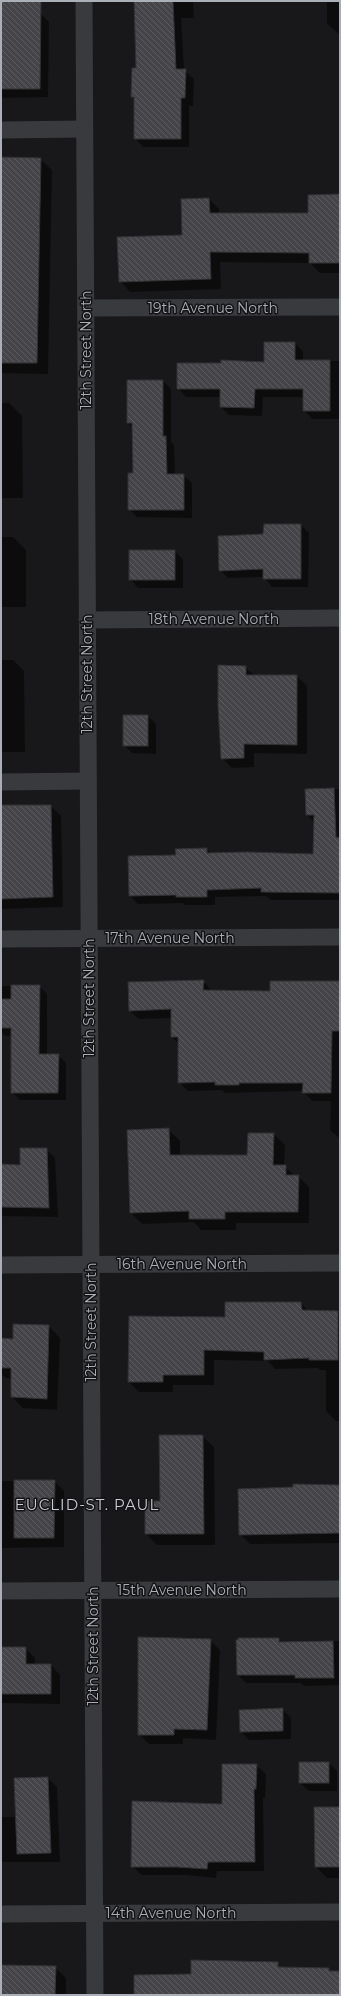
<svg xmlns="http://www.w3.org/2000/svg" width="341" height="1996" font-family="Montserrat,sans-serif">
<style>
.shadow{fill:#0007}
.building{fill:url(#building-back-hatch);stroke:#323235}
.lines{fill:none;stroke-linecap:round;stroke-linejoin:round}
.minor{stroke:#393a3e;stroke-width:17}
.labels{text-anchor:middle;stroke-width:3;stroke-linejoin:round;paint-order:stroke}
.street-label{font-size:14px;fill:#abafb8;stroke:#131315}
.neighbourhood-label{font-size:15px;letter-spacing:1px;fill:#cbced5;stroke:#131315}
</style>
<defs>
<pattern id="building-back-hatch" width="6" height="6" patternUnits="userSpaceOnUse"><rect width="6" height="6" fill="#454549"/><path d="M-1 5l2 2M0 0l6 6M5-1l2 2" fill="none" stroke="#5d5d61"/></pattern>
</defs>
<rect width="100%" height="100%" fill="#18181a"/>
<g class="shadow">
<path d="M1,1h38l1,12 9,9 -1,75 -47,1z"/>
<path d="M135,1h58l1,17h-13l3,52 10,9 -1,27h-4v41h-46l-8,-9v-39l-3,-3 5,-27z"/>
<path d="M327,1h13v34l-13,-11z"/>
<path d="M1,158l39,1 12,11 -4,204 -47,-1z"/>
<path d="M340,195v78h-20l-10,-10 -90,-1 1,27 -91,3 -10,-11 63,-45 26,-37 10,10v5h90z"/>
<path d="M265,343h30l8,9v9h37v58h-28l-8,-9v-13h-41l-1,19 -33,-1 -8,-8v-10h-35l-8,-9 87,-25z"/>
<path d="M163,381l8,8v53l3,3 1,30h8l9,8v35l-55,-1 -8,-8 5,-35 -1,-46 -5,-5z"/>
<path d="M1,403h8l13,13 1,82h-22z"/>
<path d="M301,525l8,8 -1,54h-36l-8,-10 -36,1 -8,-8 44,-35z"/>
<path d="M1,537h12l13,13v57h-25z"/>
<path d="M130,551h45l8,9v28h-45l-8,-9z"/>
<path d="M1,660h12l11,11 1,81h-22l-2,-1z"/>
<path d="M245,667l10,9h42l10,10v68l-53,-1v14l-22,1 -10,-10z"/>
<path d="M148,716l8,8v30l-24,-1 -8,-8z"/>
<path d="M340,789v111h-69l-5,-4 -51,1v8h-30l-2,-2 -45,1 -8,-8 47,-40 30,-7 5,5 102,1 1,-32 -8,-8 -1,-25z"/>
<path d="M1,806h50l10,10 2,91 -62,2z"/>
<path d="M203,981l9,10 59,1 69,-10v157l-10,-9 1,-29h-19l-9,-10 -78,2 -3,-3 -34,1 -9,-9v-38l-7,-7v-19l-33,1 -9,-8z"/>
<path d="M1,986h38l8,8v61h11l8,8v37h-46l-8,-8v-56h-7l-4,-4z"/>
<path d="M168,1129l12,12v15h68l26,-22 11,11 -1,21 11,10h3l11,11v36h-73v7h-35l-7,-8 -52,2 -11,-11z"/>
<path d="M46,1149l9,9 3,59 -57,-1v-51l20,1z"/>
<path d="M301,1303l8,9h31v109h-4l-10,-10v-41h-6l-2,-2 -43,1 -7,-8 -54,-1v25h-41v7h-34l-10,-10 97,-64z"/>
<path d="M14,1325l35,1 11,12 -3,72 -34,-2 -11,-11v-18l-6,-1 -5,-4v-35l13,1z"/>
<path d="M202,1436l12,11 1,98h-58l-11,-11 15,-32z"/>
<path d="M1,1481h53l10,10v56l-63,1z"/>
<path d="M340,1486v57l-90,1 -10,-10z"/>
<path d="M278,1639l4,4 58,-2v44l-36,1 -3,-3h-55l-8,-8z"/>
<path d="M210,1640l10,10 -4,90 -33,-2v6h-34l-10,-10z"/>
<path d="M1,1647l24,1 10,10v7h16l9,10v29l-59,-1z"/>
<path d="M282,1709l9,9v21l-42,1 -8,-8z"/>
<path d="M329,1763l8,8v20h-28l-9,-8z"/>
<path d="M256,1765l10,9 -1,24h-2l1,73h-47l-1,7 -29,-3h-45l-10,-9 91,-61z"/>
<path d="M48,1778l9,9 3,75h-59v-45h15z"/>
<path d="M340,1808v70h-13l-11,-11z"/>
<path d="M1,1966l54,1 11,11v17h-65z"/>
</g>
<g class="building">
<path d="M1,1h40l-1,88h-39z"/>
<path d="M134,1h39l3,68h10l-1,29h-4v41h-47v-42h-3l1,-29h4z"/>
<path d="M1,157l40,1 -4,205h-36z"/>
<path d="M340,194v69h-31v-10l-99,-1 1,27 -92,3 -2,-45 65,-2 -1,-36 28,-1 1,15h98v-18z"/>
<path d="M264,342h31v18h35v51h-27v-22h-48l-1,19 -34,-1v-18h-43v-26h44v-3l43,2z"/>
<path d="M127,380h36v56h3l1,38h17v36h-56v-37h5l-1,-50h-5z"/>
<path d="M264,524h37v55h-38v-10l-44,2 -1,-35 45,-2z"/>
<rect x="129" y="550" width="46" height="30"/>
<path d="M218,665l28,1v9h51v70l-53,-1v14l-23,1 -3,-53z"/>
<rect x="123" y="715" width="25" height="31"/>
<path d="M334,788l2,49 4,1v55l-79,-1v-4l-54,2v7h-31v-2l-47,1 -1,-40 48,-1 -1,-6 32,-1v5l40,-1 66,2 1,-39h-8l-1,-26z"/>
<path d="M1,805h50l2,92 -52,2z"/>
<path d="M204,980l-1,10 67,1v-10h70v50h-8l-1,62h-29l1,-10h-64v2h-24v-3l-37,1v-46h-7v-28l-42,2 -1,-29z"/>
<path d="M11,985h29l-1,69h20l-1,39h-47v-65h-10v-29h10z"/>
<path d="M169,1128l1,27h77l1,-22h26l-1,32h13v10h13l-1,37h-73v7h-36v-8l-59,2 -3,-83z"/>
<path d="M20,1148h27l2,60 -48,-1v-43l19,1z"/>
<path d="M225,1302h76l1,8 36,1v49h-29v-2l-45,2v-8l-60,-2v25h-41v7h-35l1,-66 96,1z"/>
<path d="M13,1324l36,1 -2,74 -36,-2v-29h-10v-30l12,1z"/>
<path d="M159,1435h44l1,99h-59v-33h15z"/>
<path d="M14,1480h41l-1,58h-40z"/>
<path d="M293,1484l47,1v48l-101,2 -1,-46 55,-2z"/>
<path d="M138,1637l73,2 -4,91 -33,-1v6h-36z"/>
<path d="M238,1638h41v4l54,-1 1,37h-39v-3h-58l-1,-35h2z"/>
<path d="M1,1647h25v17h25v30h-50z"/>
<path d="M283,1708v23l-43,1 -1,-22z"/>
<rect x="299" y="1762" width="30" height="21"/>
<path d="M222,1764h35l-1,25h-2l1,73h-47l-1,7 -30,-2h-46l1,-66 90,3z"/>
<path d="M48,1777l3,76 -34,1 -3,-76z"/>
<path d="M314,1807h26v60h-25z"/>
<path d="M191,1960l87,2v5l51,1v3h11v24h-206v-20l57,-1z"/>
<path d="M1,1965l55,1 -1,29h-54z"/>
</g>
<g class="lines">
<g class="minor">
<path d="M84,1l11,1994"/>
<path d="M1,130l83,-1"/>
<path d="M86,308l254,-1"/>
<path d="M87,620l253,-2"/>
<path d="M1,782l87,-1"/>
<path d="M1,939l339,-2"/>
<path d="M1,1265l339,-2"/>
<path d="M1,1591l339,-2"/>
<path d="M1,1914l339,-2"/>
</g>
</g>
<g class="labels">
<g class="street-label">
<text x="213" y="313">19th Avenue North</text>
<text transform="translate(86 350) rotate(-90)" y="5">12th Street North</text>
<text x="214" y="624">18th Avenue North</text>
<text transform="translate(87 674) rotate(-90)" y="5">12th Street North</text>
<text x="170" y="943">17th Avenue North</text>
<text transform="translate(89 998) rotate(-90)" y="5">12th Street North</text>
<text x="182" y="1269">16th Avenue North</text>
<text transform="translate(91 1322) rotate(-90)" y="5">12th Street North</text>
<text x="182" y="1595">15th Avenue North</text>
<text transform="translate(93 1646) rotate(-90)" y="5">12th Street North</text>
<text x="171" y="1918">14th Avenue North</text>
</g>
<g class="neighbourhood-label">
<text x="87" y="1510">EUCLID-ST. PAUL</text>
</g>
</g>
<rect width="341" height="1996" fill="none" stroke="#abafb8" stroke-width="4"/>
</svg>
